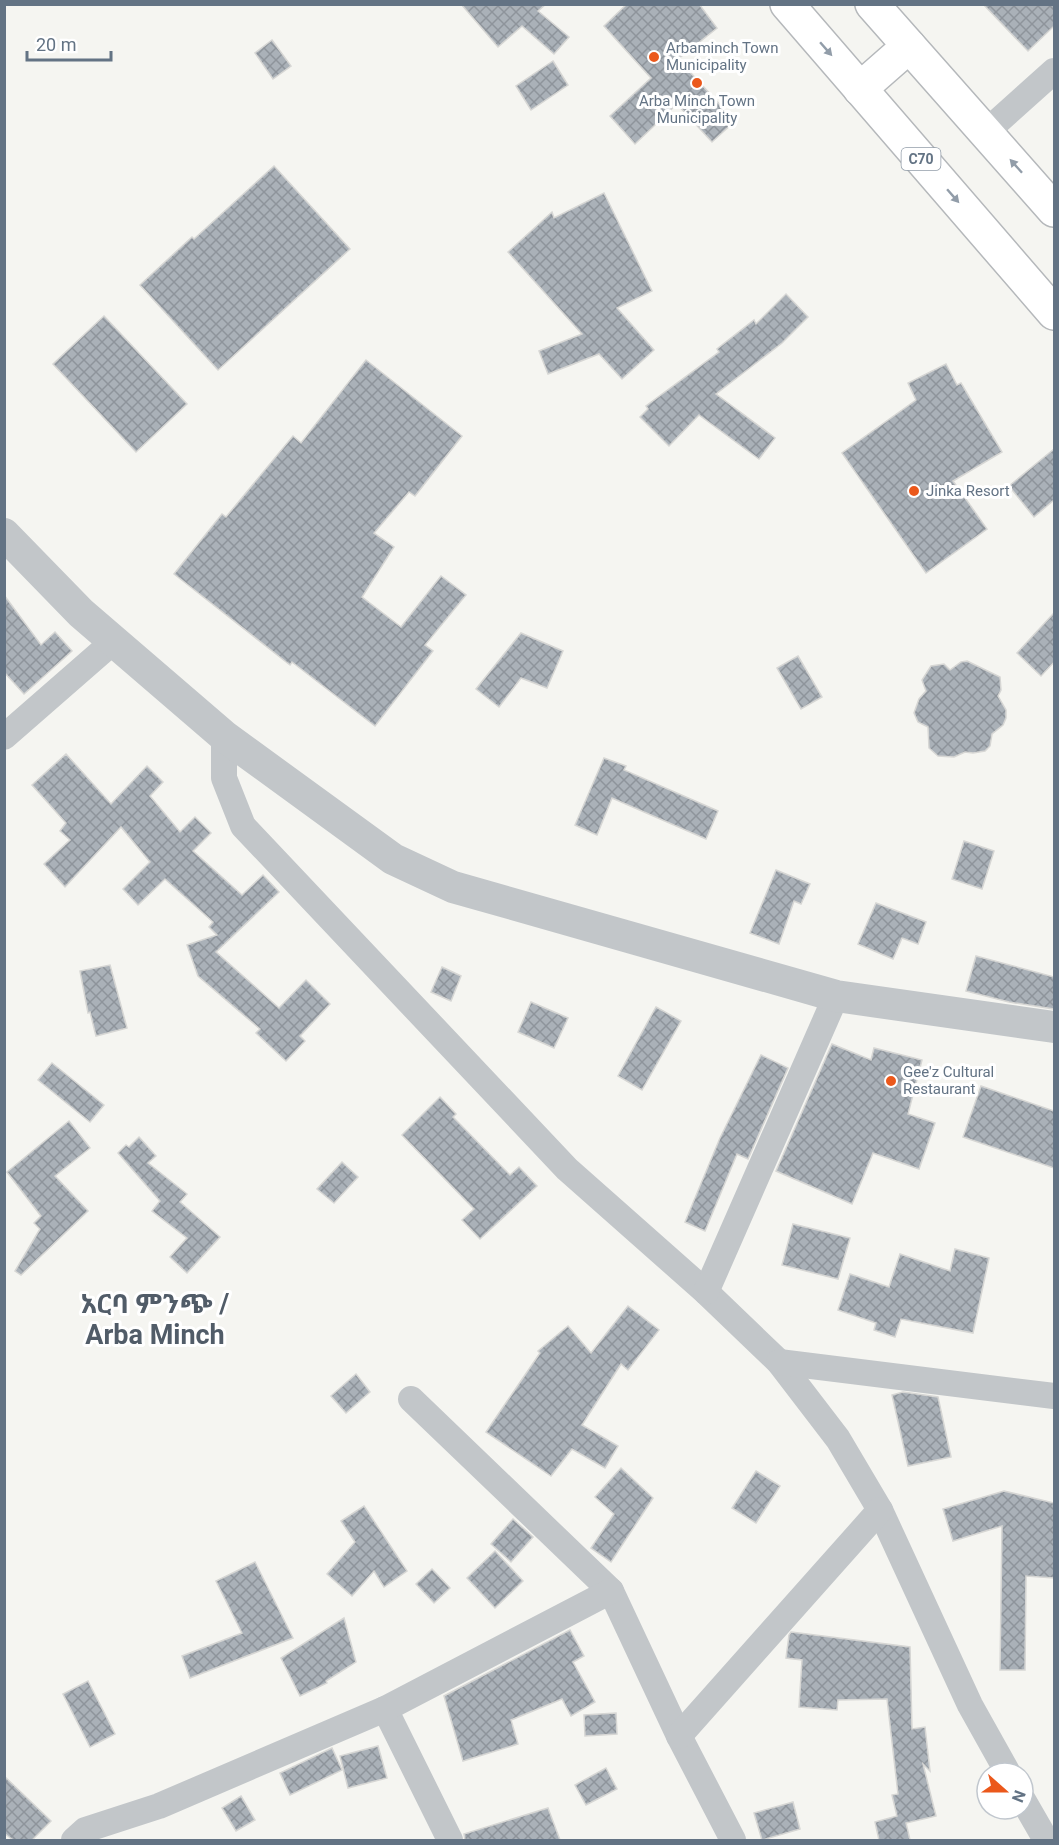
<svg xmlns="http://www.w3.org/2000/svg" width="1059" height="1845" font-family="Roboto,'Noto Sans Ethiopic',sans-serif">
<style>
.building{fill:url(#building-cross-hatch);stroke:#d6d6d4;stroke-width:1.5}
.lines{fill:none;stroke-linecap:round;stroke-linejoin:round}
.trunk-casing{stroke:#b5b8bb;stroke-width:36}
.minor{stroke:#c2c6c9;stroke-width:26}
.tertiary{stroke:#c2c6c9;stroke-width:32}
.trunk{stroke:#fff;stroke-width:33}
.oneway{fill:#929da9}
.poi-dot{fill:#eb581b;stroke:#fff;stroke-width:2}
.labels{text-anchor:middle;stroke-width:6;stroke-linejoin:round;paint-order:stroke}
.shield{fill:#fff;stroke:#929da9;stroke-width:1.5}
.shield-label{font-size:14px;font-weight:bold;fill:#637384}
.poi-label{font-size:15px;fill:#637384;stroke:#fff;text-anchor:start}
.town-label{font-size:27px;font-weight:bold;fill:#515c68;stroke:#fff}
</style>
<defs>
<pattern id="building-cross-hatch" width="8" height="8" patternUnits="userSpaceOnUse" patternTransform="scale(1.5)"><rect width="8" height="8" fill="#aab1b8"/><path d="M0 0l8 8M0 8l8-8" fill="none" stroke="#8e949b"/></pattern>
</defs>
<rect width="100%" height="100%" fill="#f5f5f1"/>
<g class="building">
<path d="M461,4h85l-8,7 31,26 -15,17 -32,-28 -24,21z"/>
<path d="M627,4h72l18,24 -39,31 57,62 -23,21 -35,-38 -42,40 -25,-28 41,-38 -47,-52z"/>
<path d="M983,4h71v22l-26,25z"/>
<path d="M272,40l19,26 -18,13 -18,-26z"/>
<path d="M553,61l15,24 -37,25 -15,-24z"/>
<path d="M274,166l76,83 -132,121 -78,-85 52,-48 2,2z"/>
<path d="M604,193l48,98 -35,17 37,42 -32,29 -23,-25 -51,20 -9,-23 43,-17 -74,-82 44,-40 2,6z"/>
<path d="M786,294l22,23 -26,26 -66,51 59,44 -16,21 -60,-44 -30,31 -29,-29 8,-8 -2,-3 73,-54 -2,-3 37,-29 2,4z"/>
<path d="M104,316l83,88 -51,48 -83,-88z"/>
<path d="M366,360l96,76 -47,60 -6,-4 -35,41 20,14 -32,50 39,30 40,-51 25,19 -41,50 8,6 -58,75 -83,-64 -2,3 -116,-91 48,-60 4,3 67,-81 8,7z"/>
<path d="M946,364l11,21 4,-2 41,69 -49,29 34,48 -61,44 -84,-120 74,-53 -8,-17z"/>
<path d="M1054,449v51l-20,17 -25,-31z"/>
<path d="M4,595l37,50 14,-13 17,19 -48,43 -20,-22z"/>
<path d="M1054,613v49l-13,14 -24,-23z"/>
<path d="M521,633l42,18 -16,37 -26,-10 -22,29 -23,-18z"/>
<path d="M798,656l24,41 -21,12 -24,-41z"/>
<path d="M967,661l33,16 1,13 -3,6 8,14v8l-3,7 -11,9 -2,12 -5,5 -12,2 -8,-1 -11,5 -16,-1 -9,-8 -1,-21 -10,-5 -4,-9 5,-14 7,-8 -4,-11 9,-14 13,-2 6,6 11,-8z"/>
<path d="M66,754l45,50 36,-38 16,16 -13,14 30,36 15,-15 16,16 -18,18 49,44 21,-20 16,17 -63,60 63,56 27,-28 24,24 -30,32 5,5 -19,20 -30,-28 4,-4 -62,-53 -11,-31 30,-10 -8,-8 4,-5 -48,-43 -27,26 -15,-16 27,-27 -29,-35 -56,60 -21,-23 26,-24 -10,-9 6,-8 -34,-38z"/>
<path d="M604,758l22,8 -2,4 94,41 -12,28 -94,-41 -15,37 -22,-10z"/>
<path d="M964,841l30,10 -12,38 -30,-10z"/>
<path d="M776,870l34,14 -9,20 -7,-3 -15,43 -29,-11z"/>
<path d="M876,903l50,19 -8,22 -16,-6 -9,21 -35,-15z"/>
<path d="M976,956l78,21v32l-45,-7 -43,-11z"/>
<path d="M110,965l17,63 -31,8 -6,-24 -2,1 -8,-42z"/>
<path d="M442,967l19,9 -10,25 -20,-9z"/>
<path d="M531,1002l37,16 -14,30 -36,-16z"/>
<path d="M656,1007l25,14 -39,69 -24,-14z"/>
<path d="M832,1044l39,16 3,-12 48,12 -14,54 27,9 -16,46 -46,-16 -21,51 -76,-33z"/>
<path d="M761,1055l27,13 -40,91 -11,-5 -32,77 -20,-9 35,-84z"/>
<path d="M52,1063l52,42 -14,17 -52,-42z"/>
<path d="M981,1086l73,25v57l-91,-31z"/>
<path d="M440,1097l16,17 -3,3 57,58 9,-8 18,19 -57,53 -18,-19 12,-11 -72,-74z"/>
<path d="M69,1121l21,27 -35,28 33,35 -67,64 -6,-4 25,-42 -6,-6 7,-7 -34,-44z"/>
<path d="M139,1137l17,19 -8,7 39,31 -7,8 40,35 -33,36 -17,-16 17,-19 -35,-27 8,-10 -42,-48 8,-8 3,2z"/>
<path d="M342,1162l16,15 -24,26 -17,-14z"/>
<path d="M793,1224l57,14 -12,41 -56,-14z"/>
<path d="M955,1249l34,9 -16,75 -72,-14 -6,18 -21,-7 2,-7 -38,-13 12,-36 39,13 11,-33 50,17z"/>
<path d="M628,1306l31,24 -31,40 -7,-6 -39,61 36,21 -13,22 -33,-19 -21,27 -65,-44 54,-79 -2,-2 30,-25 23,27z"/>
<path d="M356,1374l14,18 -24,21 -15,-17z"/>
<path d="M903,1392l35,5 13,60 -43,9 -16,-71z"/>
<path d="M621,1468l32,30 -42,64 -20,-14 23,-34 -19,-17z"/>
<path d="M756,1471l24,15 -24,37 -24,-15z"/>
<path d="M1004,1491l50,12v75l-28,-2 -1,94h-25l2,-144 -49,15 -10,-32z"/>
<path d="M364,1506l43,65 -23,16 -10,-16 -22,25 -25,-22 28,-32 -14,-21z"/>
<path d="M513,1519l20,18 -22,25 -20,-18z"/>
<path d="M495,1551l28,30 -28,27 -28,-30z"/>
<path d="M255,1562l38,76 -103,40 -8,-22 60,-23 -26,-52z"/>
<path d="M432,1569l18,19 -16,15 -18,-19z"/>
<path d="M344,1618l12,44 -30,19 1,2 -27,13 -19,-38z"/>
<path d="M570,1630l14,26 -11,6 22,40 -24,14 -9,-17 -51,21 7,24 -55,17 -19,-65z"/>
<path d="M791,1632l119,15 2,82 13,-2 5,44 -7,-7 13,52 -30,7 4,17h-31l-4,-18 22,-6 -5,-21 6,-1 -11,-95 -49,1 -1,10 -38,-3 3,-47 -16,-2 3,-23z"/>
<path d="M88,1681l27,53 -25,13 -27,-53z"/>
<path d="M616,1713l1,21 -32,2 -1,-21z"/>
<path d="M378,1746l9,32 -39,10 -8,-32z"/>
<path d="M332,1748l10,22 -52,25 -10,-22z"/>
<path d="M606,1768l11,21 -31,16 -11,-20z"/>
<path d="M4,1776l47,45 -19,19h-19l-9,-7z"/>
<path d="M241,1796l14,24 -19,11 -14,-23z"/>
<path d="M793,1802l7,27 -38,11 -8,-27z"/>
<path d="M548,1808l12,32h-95l-1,-6z"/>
</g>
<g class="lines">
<g class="trunk-casing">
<g id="trunk">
<path d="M787,4l267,309"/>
<path d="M872,4l182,206"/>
<path d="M860,89l49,-43"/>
</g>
</g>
<g class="minor">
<path d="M986,132l68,-61"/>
<path d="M224,736v42l19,48 324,343 139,123 73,70 59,77 42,71 90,195 38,68"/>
<path d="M4,737l110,-96"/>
<path d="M706,1292l130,-296"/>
<path d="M779,1362l275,34"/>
<path d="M411,1399l200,192 68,145 54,104"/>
<path d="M385,1709l65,131"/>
<path d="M679,1736l201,-226"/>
<path d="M1023,1800l23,40"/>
<path d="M74,1840l11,-10 74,-24 226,-97 226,-118"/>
</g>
<path class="tertiary" d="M4,534l77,79 143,123 169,123 60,28 383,109 218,31"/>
<use href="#trunk" class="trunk"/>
</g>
<defs><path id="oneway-solid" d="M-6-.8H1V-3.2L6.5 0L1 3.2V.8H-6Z" transform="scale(1.5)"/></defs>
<g class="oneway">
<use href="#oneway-solid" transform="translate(826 49) rotate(49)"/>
<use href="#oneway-solid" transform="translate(1016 166) rotate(-132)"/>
<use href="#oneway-solid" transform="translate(953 196) rotate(49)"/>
</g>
<g class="poi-dot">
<circle cx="654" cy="57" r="6"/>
<circle cx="697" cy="83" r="6"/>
<circle cx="914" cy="491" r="6"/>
<circle cx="891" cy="1081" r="6"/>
</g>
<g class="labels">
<rect class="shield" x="901.5" y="148" width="39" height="22" rx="4.5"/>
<g class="shield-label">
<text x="921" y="164">C70</text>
</g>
<g class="poi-label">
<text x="666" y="53">Arbaminch Town<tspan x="666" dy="17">Municipality</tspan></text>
<text x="697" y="106" text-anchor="middle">Arba Minch Town<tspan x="697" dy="17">Municipality</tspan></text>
<text x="926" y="496">Jinka Resort</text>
<text x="903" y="1077">Gee'z Cultural<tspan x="903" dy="17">Restaurant</tspan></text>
</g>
<g class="town-label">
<text x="155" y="1313">አርባ ምንጭ /<tspan x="155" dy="31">Arba Minch</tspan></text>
</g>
</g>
<rect width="1059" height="1845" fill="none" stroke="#637384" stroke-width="12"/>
<g transform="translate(1005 1791) rotate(111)"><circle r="28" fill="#ffffff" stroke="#c1c7ce" stroke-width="1.5"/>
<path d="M0-4.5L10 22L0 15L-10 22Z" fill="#eb581b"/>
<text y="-9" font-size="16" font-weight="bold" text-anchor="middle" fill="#637384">N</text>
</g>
<path d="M27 51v9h84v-9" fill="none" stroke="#637384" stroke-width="3"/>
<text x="36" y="51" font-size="18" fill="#637384" stroke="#ffffff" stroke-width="4.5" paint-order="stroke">20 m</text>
</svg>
